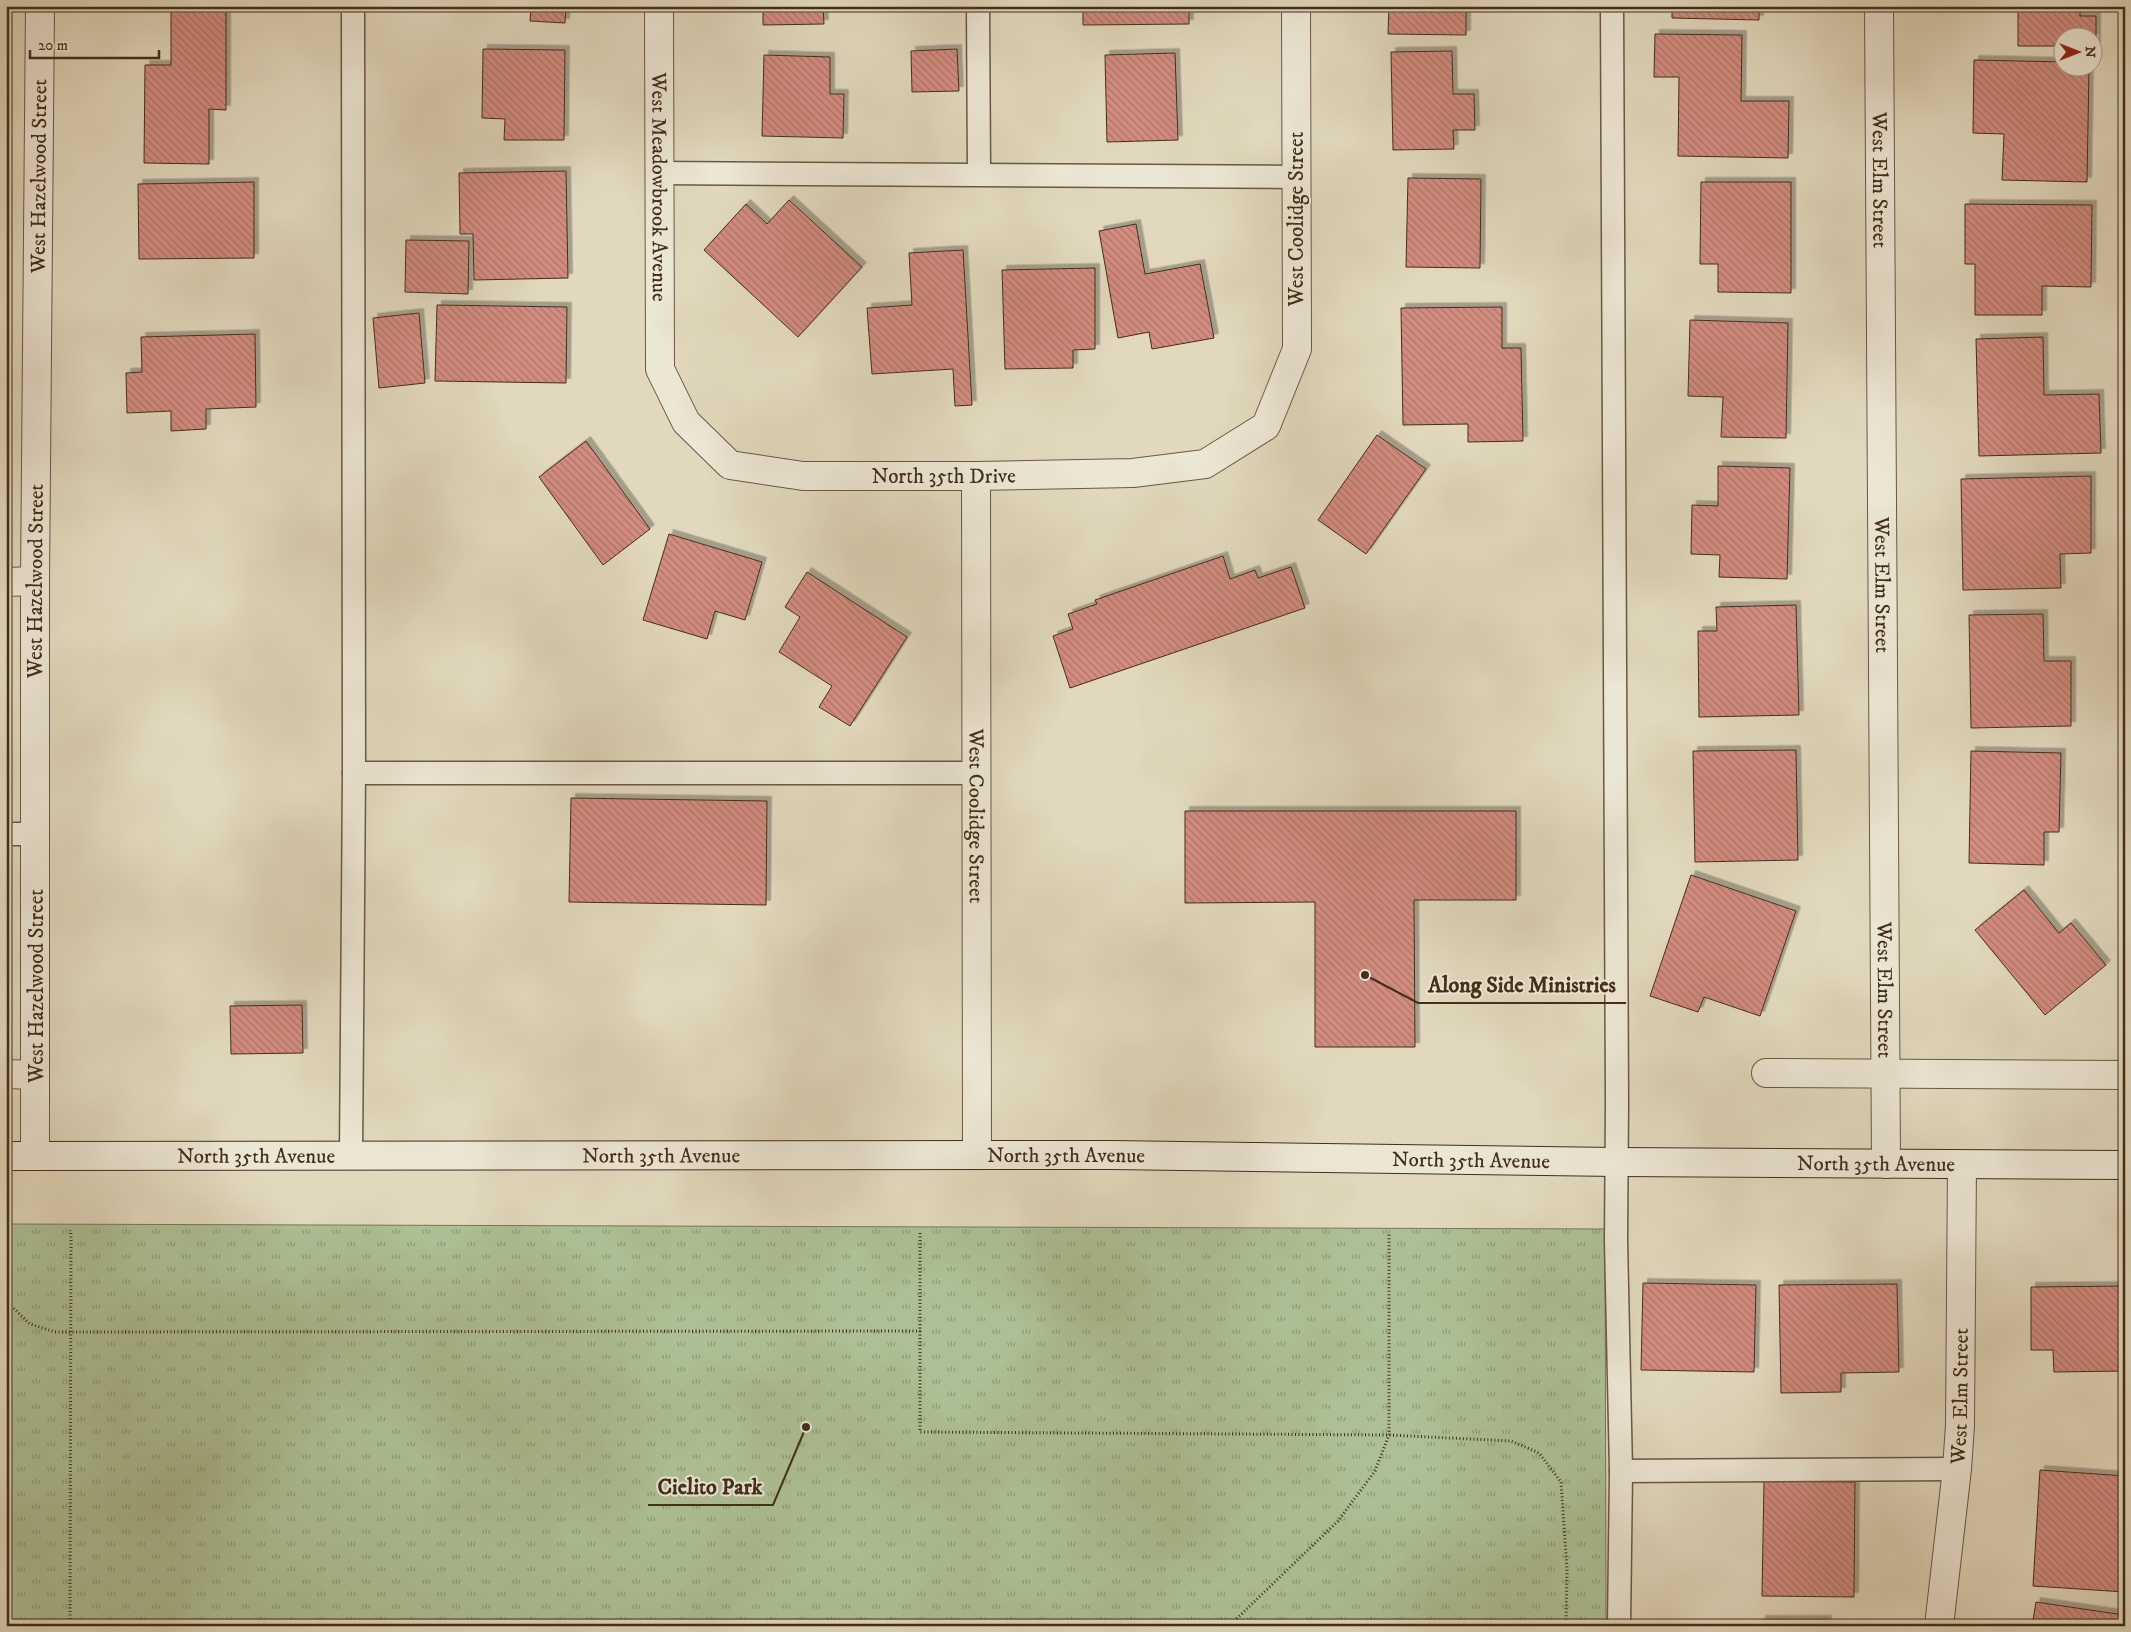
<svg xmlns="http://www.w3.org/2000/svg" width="2131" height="1632" font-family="'IM FELL DW Pica',serif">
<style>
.park{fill:url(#park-tufts);stroke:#787758}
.building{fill:url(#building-back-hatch);stroke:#422e1a;filter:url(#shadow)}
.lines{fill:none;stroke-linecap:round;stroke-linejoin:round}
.lane-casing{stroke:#6a5843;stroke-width:25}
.street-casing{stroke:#6a5843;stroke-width:30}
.secondary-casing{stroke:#422e1a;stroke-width:30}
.path{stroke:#422e1a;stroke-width:3;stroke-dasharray:1 2.5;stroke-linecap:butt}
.lane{stroke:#ece6d4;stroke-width:22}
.street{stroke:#ece6d4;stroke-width:28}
.secondary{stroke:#ece6d4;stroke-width:28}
.labels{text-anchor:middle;stroke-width:4;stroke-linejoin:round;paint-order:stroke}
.street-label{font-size:21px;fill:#422e1a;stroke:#ece6d4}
.leader{fill:none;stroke:#422e1a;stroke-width:2}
.callout-dot{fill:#422e1a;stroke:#ece6d4;stroke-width:2}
.callout-label{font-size:22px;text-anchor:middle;font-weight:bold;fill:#422e1a;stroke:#ece6d4;stroke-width:4;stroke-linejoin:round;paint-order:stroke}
</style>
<defs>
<pattern id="park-tufts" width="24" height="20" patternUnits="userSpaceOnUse" patternTransform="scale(1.25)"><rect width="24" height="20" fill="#adc095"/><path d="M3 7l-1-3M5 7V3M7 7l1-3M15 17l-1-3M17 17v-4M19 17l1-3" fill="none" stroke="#8e9c79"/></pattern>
<pattern id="building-back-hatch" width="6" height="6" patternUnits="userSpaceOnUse" patternTransform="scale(1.25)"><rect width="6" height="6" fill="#d38c80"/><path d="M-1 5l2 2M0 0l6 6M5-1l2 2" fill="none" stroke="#ad7368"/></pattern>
<filter id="shadow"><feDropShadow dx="4.5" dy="-4.5" stdDeviation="0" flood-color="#0004"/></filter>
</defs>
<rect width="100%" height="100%" fill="#e1d8bd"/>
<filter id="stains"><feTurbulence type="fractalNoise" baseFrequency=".004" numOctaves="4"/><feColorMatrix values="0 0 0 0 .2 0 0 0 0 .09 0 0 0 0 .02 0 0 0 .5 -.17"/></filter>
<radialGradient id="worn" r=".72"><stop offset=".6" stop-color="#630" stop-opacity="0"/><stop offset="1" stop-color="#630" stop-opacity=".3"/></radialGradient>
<path class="park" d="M6,1224l1599,5 1,397h-1600z"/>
<g class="building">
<path d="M171,6h55v104l-17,-1v55l-65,-1 1,-98h26z"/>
<path d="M531,6h35l-1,17 -35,-2z"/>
<path d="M763,6h60l1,18 -61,1z"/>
<path d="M1083,6h106v18l-106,1z"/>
<path d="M1389,6h77v29l-78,-1z"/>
<path d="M1672,6h87v14l-87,-2z"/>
<path d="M2018,6h62v10h16v30h-2v-8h-30v8h-46z"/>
<path d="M1655,34l87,1 -1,66h48l-1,57 -110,-2 1,-79h-25z"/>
<path d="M483,49l82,1 -1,90h-60l1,-21 -23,-1z"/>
<path d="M957,49l2,42 -47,1 -1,-41z"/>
<path d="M1452,51l1,43h21l1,36h-22l1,19 -61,1 -2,-98z"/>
<path d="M1175,53l3,87 -71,2 -2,-87z"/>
<path d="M764,55l66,2v37h14l-1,44 -81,-2z"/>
<path d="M1974,60l90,2v6h25l-2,114 -85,-2 2,-46 -31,-1z"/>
<path d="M566,171l2,107 -94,2 -1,-46h-13l-1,-61z"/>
<path d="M1408,178l73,1 -1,89 -74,-1z"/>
<path d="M254,182v76l-115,1 -1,-75z"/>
<path d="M1701,182h90v111l-73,-1v-28h-18z"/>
<path d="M789,200l73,67 -64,70 -94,-87 42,-46 21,20z"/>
<path d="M1965,204l127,1 -1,82 -49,-1v29h-67v-51h-10z"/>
<path d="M1136,224l9,50 55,-10 14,74 -62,11 -3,-17 -31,6 -19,-107z"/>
<path d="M406,240l63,1 -1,53 -63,-2z"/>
<path d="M963,250l9,155 -17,1 -2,-37 -81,5 -5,-66 45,-3 -3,-52z"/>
<path d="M1095,268v81l-22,1v18l-68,1 -3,-99z"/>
<path d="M437,305l130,2 -1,76 -131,-2z"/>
<path d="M1502,307v41h19l2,93 -55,1v-18l-65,1 -2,-117z"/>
<path d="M419,313l6,70 -46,5 -6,-70z"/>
<path d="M1690,320l98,3 -2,115 -65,-1 2,-40 -35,-1z"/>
<path d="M255,334l1,73 -50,2v20l-35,2v-20l-44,2 -1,-40 16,-1 -1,-35z"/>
<path d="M2043,337l1,58 55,-1 2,59 -122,3 -3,-117z"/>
<path d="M1377,435l49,34 -60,85 -48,-34z"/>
<path d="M586,441l64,88 -47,36 -64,-88z"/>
<path d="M1718,466l72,2 -3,111 -68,-2 1,-22 -29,-1 1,-49 26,1z"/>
<path d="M2091,476v77l-31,1 1,34 -98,2 -2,-111z"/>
<path d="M669,534l93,28 -17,58 -30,-9 -8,28 -64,-19z"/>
<path d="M1223,556l7,23 25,-9 3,8 33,-11 14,41 -235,80 -17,-52 20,-7 -5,-15 29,-10 -2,-4z"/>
<path d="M807,572l100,65 -57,89 -31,-19 13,-21 -53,-34 21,-35 -15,-10z"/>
<path d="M1796,605l3,110 -100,2 -1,-86h19l-1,-24z"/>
<path d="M2043,614l1,47h27v65l-100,2 -2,-113z"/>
<path d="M1796,750l2,110 -103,2 -2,-111z"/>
<path d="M1971,751l90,2 -2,79h-15v33l-75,-2z"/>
<path d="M571,798l196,3 -1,104 -197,-3z"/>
<path d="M1185,811h331v89h-102l1,147h-100v-145l-130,1z"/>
<path d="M1691,875l105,36 -36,105 -56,-19 -6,15 -48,-16z"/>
<path d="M2024,890l35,43 12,-10 35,42 -61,50 -70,-85z"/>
<path d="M302,1005l1,48 -72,1 -1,-48z"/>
<path d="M1643,1283l113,2 -2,87 -113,-2z"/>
<path d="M1897,1284l2,88 -58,1v19l-60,1 -2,-108z"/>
<path d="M2125,1286v85l-71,1 -1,-22h-22v-63z"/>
<path d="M2040,1470l85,6v116l-92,-6z"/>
<path d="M1764,1481l91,1 -1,115 -92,-1z"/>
<path d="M2036,1602l88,13 -2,11h-90z"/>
<rect x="1761" y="1620" width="66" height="6"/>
</g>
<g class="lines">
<g class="lane-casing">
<g id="lane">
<path d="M978,6l1,168"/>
<path d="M1612,6l5,1096 -1,139 5,230 -2,155"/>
<path d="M658,173l638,4"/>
<path d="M354,773h622"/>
<path d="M6,834h30"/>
<path d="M351,1156l3,-383 -1,-767"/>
<path d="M1621,1471l336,-2"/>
</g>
</g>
<g class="street-casing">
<g id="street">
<path id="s1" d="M659,6l1,363 26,53 44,43 73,11h173l157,-3 72,-9 61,-38 31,-77 -1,-343"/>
<path id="s2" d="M1879,6l7,1158"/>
<path id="s3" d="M976,476l1,679"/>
<path d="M6,582l29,-1"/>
<path d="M1766,1073l359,2"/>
<path d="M6,1074l29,1"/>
<path id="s4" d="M35,1156v-575l5,-575"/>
<path id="s5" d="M1939,1626l18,-157 3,-44 2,-260"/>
</g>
</g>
<g class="secondary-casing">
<g id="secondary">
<path id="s6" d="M6,1156l1105,-1 506,7 508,3"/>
</g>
</g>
<g class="path">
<path d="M920,1233v199l469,3 122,6 28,12 22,29 6,87 -1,57"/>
<path d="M6,1301l24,23 25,8 866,-1"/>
<path d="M70,1626l1,-396"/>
<path d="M1229,1626l109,-105 37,-50 14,-36v-201"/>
</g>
<use href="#lane" class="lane"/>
<use href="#street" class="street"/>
<use href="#secondary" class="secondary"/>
</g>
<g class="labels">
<g class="street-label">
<text dy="7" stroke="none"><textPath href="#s4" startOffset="980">West Hazelwood Street</textPath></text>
<text dy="7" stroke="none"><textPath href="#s2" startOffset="174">West Elm Street</textPath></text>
<text dy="7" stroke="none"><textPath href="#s1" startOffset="181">West Meadowbrook Avenue</textPath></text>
<text transform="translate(1296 219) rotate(-90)" y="7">West Coolidge Street</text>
<text dy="7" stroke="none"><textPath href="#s1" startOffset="698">North 35th Drive</textPath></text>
<text dy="7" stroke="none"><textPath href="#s4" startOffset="575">West Hazelwood Street</textPath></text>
<text dy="7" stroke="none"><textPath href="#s2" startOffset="579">West Elm Street</textPath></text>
<text dy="7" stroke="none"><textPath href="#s3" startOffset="340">West Coolidge Street</textPath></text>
<text transform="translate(36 986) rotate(-90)" y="7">West Hazelwood Street</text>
<text dy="7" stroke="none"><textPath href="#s2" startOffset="984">West Elm Street</textPath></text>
<text dy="7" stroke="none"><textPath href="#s6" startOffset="1060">North 35th Avenue</textPath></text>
<text dy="7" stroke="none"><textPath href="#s6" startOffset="250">North 35th Avenue</textPath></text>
<text dy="7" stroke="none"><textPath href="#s6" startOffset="655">North 35th Avenue</textPath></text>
<text dy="7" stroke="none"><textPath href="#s6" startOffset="1465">North 35th Avenue</textPath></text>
<text dy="7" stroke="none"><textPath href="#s6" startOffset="1870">North 35th Avenue</textPath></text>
<text dy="7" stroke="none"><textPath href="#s5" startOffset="231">West Elm Street</textPath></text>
</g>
</g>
<path class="leader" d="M1365 975L1418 1003H1626M806 1427L773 1505H648"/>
<g class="callout-dot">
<circle cx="1365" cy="975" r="5"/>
<circle cx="806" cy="1427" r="5"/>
</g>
<g class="callout-label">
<text x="1522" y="992">Along Side Ministries</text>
<text x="710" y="1494">Cielito Park</text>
</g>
<rect width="2131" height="1632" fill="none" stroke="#e1d8bd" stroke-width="25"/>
<rect x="8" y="8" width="2116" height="1617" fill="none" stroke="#422e1a" stroke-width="2.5"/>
<rect x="12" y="12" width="2106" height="1607" fill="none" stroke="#422e1a"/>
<g transform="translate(2078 52) rotate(90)"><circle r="24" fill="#ece6d4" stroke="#a89c8a"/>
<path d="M0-4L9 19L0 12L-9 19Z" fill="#8f2418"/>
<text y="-8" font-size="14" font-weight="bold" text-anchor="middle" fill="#422e1a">N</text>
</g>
<path d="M30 50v8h129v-8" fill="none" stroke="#422e1a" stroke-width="2.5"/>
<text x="38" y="50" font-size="15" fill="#422e1a" stroke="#ece6d4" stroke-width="4" paint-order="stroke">20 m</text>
<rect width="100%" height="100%" filter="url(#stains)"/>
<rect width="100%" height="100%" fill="url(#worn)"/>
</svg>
